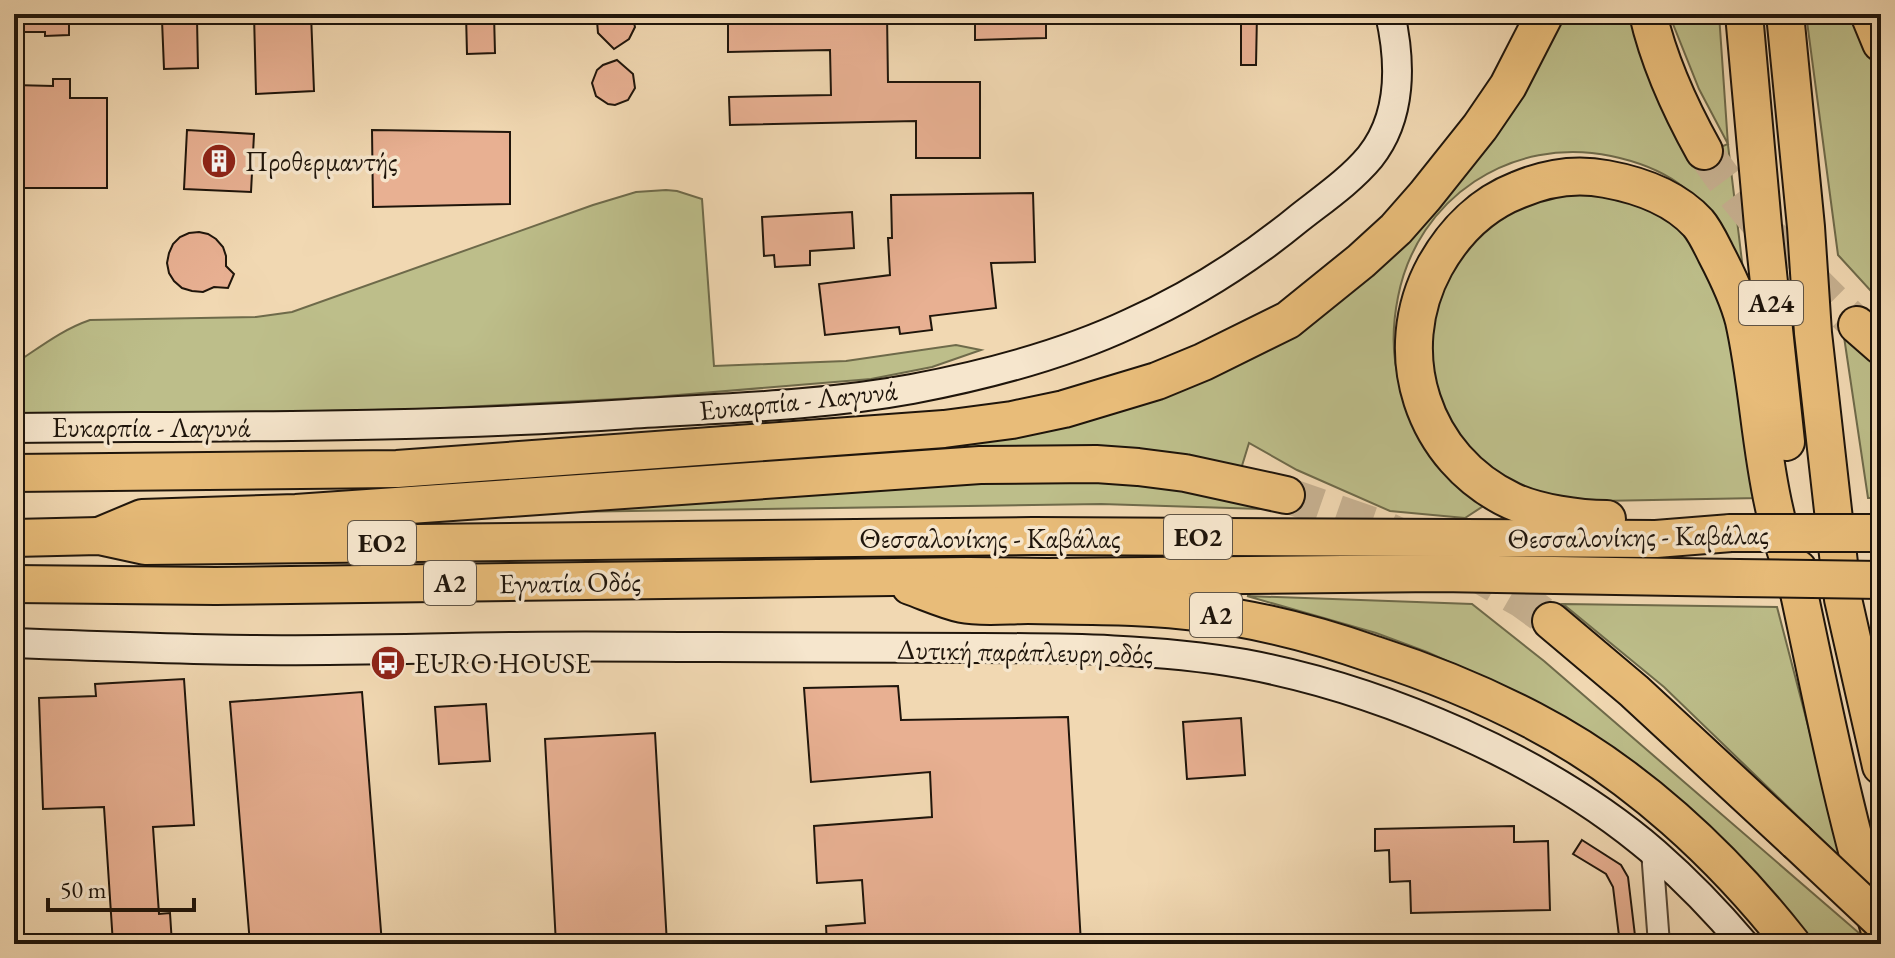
<svg xmlns="http://www.w3.org/2000/svg" width="1895" height="958" font-family="'EB Garamond',serif">
<style>
.green{fill:#bdbe8a;stroke:#6e6a4a;stroke-width:2}
.building{fill:#e8b092;stroke:#1f150b;stroke-width:2}
.lines{fill:none;stroke-linecap:round;stroke-linejoin:round}
.highway-tunnel{stroke:#c7b191;stroke-width:36;stroke-dasharray:36 18;stroke-linecap:butt}
.street-casing{stroke:#544635;stroke-width:24}
.secondary-casing{stroke:#1f150b;stroke-width:32}
.highway-casing{stroke:#1f150b;stroke-width:40}
.street{stroke:#f6e6cd;stroke-width:20}
.secondary{stroke:#f6e6cd;stroke-width:28}
.highway{stroke:#e8bc79;stroke-width:36}
.highway-bridge-casing{stroke:#1f150b;stroke-width:40;stroke-linecap:butt}
.highway-bridge{stroke:#e8bc79;stroke-width:36}
.labels{text-anchor:middle;stroke-width:7;stroke-linejoin:round;paint-order:stroke}
.shield{fill:#f6e6cd;stroke:#605445;stroke-width:2}
.shield-label{font-size:26px;font-weight:bold;fill:#1f150b}
.poi-label{font-size:28px;fill:#1f150b;stroke:#f6e6cd;text-anchor:start}
.street-label{font-size:28px;fill:#1f150b;stroke:#f6e6cd}
</style>
<rect width="100%" height="100%" fill="#f1d8b2"/>
<filter id="stains"><feTurbulence type="fractalNoise" baseFrequency=".0025" numOctaves="4"/><feColorMatrix values="0 0 0 0 .2 0 0 0 0 .09 0 0 0 0 .02 0 0 0 .5 -.17"/></filter>
<radialGradient id="worn" r=".72"><stop offset=".6" stop-color="#630" stop-opacity="0"/><stop offset="1" stop-color="#630" stop-opacity=".3"/></radialGradient>
<g class="green">
<path d="M1562,14h75l59,143 32,-13 -29,-55 -30,-75h50l9,131 15,125c-19,-30 -35,-66 -65,-87 -20,-14 -43,-22 -67,-27 -99,-21 -194,42 -213,141 -6,30 -7,60 3,90 8,23 25,40 41,60 15,18 30,37 46,56l-23,15 -75,-7 -93,-41 -48,-27 -8,26 -274,-18 1,-11 322,-102z"/>
<path d="M1806,14h47l28,61v227l-43,-47z"/>
<path d="M1602,187l82,39 41,80 34,192 -160,3 -40,-4 -29,-7 -29,-12 -35,-28 -35,-54 1,-103 67,-85z"/>
<path d="M666,190l11,1 25,8 12,167 132,-5 110,-16 25,5 -49,17 -61,12 -217,18 -227,12 -413,8v-53c25,-16 47,-34 76,-44l166,-3 36,-5 301,-107 43,-13z"/>
<path d="M1843,330l38,34v134h-13z"/>
<path d="M1022,475l202,14 38,20 -161,-5 -535,8v-4z"/>
<path d="M1247,596l225,8 72,57 315,272 4,11h-62l-327,-271 -47,-21 -51,-19z"/>
<path d="M1563,604l214,3 66,253 -179,-173z"/>
</g>
<g class="building">
<path d="M14,14h55v21l-24,1v-4h-31z"/>
<path d="M254,14h57l3,77 -58,3z"/>
<path d="M466,14h28l1,39 -28,1z"/>
<path d="M599,14h33l3,13 -6,12 -15,10 -16,-16 -1,-12z"/>
<path d="M728,14h159l1,68h92v76h-64v-37l-186,4 -1,-28 102,-2 -1,-45 -102,2z"/>
<path d="M975,14h71v24l-71,2z"/>
<path d="M1241,14h16l-1,51h-15z"/>
<path d="M197,19l1,49 -34,1 -2,-49z"/>
<path d="M617,60l16,14 2,14 -7,12 -13,5 -7,-1 -12,-8 -4,-13 5,-13 6,-5z"/>
<path d="M53,79h17v19h37v90h-91l-2,-103 39,1z"/>
<path d="M187,130l67,4 -3,58 -67,-3z"/>
<path d="M372,130l138,2v72l-137,3z"/>
<path d="M1033,193l2,69 -44,1 5,45 -66,8 2,14 -32,4 -1,-7 -74,8 -6,-51 71,-9 -2,-37h4l-1,-43z"/>
<path d="M852,212l2,36 -44,3v14l-35,2 -1,-12 -10,1 -2,-39z"/>
<path d="M199,232l9,2 8,5 7,8 3,9v10l8,8 -6,14 -14,-1 -11,5 -11,-1 -10,-3 -8,-7 -5,-8 -2,-10 2,-10 4,-9 7,-7 9,-4z"/>
<path d="M184,679l10,146 -41,2 6,87 11,-1 2,31h-59l-9,-137 -61,2 -4,-111 57,-2 -1,-12z"/>
<path d="M898,686l3,34 167,-3 13,227h-254l-1,-18 39,-3 -3,-43 -45,3 -3,-57 118,-9 -2,-45 -119,10 -7,-94z"/>
<path d="M362,692l20,252h-132l-20,-242z"/>
<path d="M486,704l4,57 -51,3 -4,-57z"/>
<path d="M1241,718l4,57 -58,4 -4,-57z"/>
<path d="M655,733l12,211h-111l-11,-205z"/>
<path d="M1514,826v16l34,-1 2,69 -139,3 -1,-32 -20,1 -1,-32 -14,1v-22z"/>
<path d="M1582,840l39,25 7,12 8,67h-16l-7,-57 -7,-13 -33,-20z"/>
</g>
<g class="lines">
<g class="highway-tunnel">
<path d="M1704,151c44,66 96,119 153,174"/>
<path d="M1286,495l101,35 17,8"/>
<path d="M1465,567l57,33 29,21"/>
</g>
<g class="street-casing">
<path id="street" d="M1652,851l7,93"/>
</g>
<g class="secondary-casing">
<g id="secondary">
<path d="M14,428c205,-2 410,0 615,-14 95,-6 190,-8 283,-25 74,-14 151,-34 219,-66 60,-27 117,-63 167,-104 24,-19 52,-38 72,-62 32,-40 31,-95 20,-143"/>
<path d="M14,643c79,3 158,6 237,7 88,1 177,-2 265,-3 67,-1 133,0 200,0 89,0 177,0 265,1 88,0 177,1 264,16 139,26 302,96 410,189 32,28 62,59 89,91"/>
</g>
</g>
<g class="highway-casing">
<g id="highway">
<path d="M1648,14c11,48 32,94 56,137"/>
<path d="M1744,14l19,212 23,216"/>
<path d="M1785,14l21,213 7,106 30,266 38,167"/>
<path d="M1869,14l12,29"/>
<path d="M1857,325l24,21"/>
<path d="M14,473l383,-4 547,-40 68,-9 52,-11 93,-28 46,-19 85,-42 73,-59 35,-32 29,-33 55,-69 28,-41 37,-72"/>
<path d="M1607,519c-28,0 -69,-6 -95,-18 -90,-42 -124,-149 -77,-235 19,-34 47,-62 83,-76 28,-12 58,-17 88,-11 33,6 69,19 92,44 7,8 13,21 18,31 11,21 22,43 28,67 14,62 16,128 31,191 6,27 16,54 24,81"/>
<path d="M99,536l43,-18 154,-5 684,-48 116,-1 42,3 47,6 101,22"/>
<path d="M14,538l85,-2 46,10 888,-10 623,3 75,-6"/>
<path d="M1798,569l1,24c24,112 46,225 80,335"/>
<path d="M14,584l202,2 752,-10 80,1 391,-4 299,5"/>
<path d="M910,586c17,6 34,14 52,18 19,4 46,1 66,1 59,1 118,0 176,8 57,7 117,23 171,42 53,17 107,39 157,65 102,53 190,135 260,224"/>
<path d="M1551,621l83,70 163,151"/>
</g>
</g>
<use href="#street" class="street"/>
<use href="#secondary" class="secondary"/>
<use href="#highway" class="highway"/>
<g class="highway-bridge-casing">
<g id="highway-bridge">
<path d="M1731,533h150"/>
<path d="M1738,578l143,2"/>
<path d="M1797,842l84,79"/>
</g>
</g>
<use href="#highway-bridge" class="highway-bridge"/>
</g>
<defs>
<g id="building-disc" transform="scale(1.8)"><circle r="9.5" fill="#8f2418" stroke="#f6e6cd"/><path d="M-4-6H4V6H1V3H-1V6H-4ZM-2.5-4.3h1.7v1.8h-1.7ZM.8-4.3h1.7v1.8H.8ZM-2.5-1h1.7V.8h-1.7ZM.8-1h1.7V.8H.8Z" fill="#fff"/></g>
<g id="bus-disc" transform="scale(1.8)"><circle r="9.5" fill="#8f2418" stroke="#f6e6cd"/><path d="M-5-6H5V4H4V6H2V4H-2V6H-4V4H-5ZM-3.5-4V0h7V-4ZM-3.5 1.2v1.5H-2V1.2ZM2 1.2v1.5H3.5V1.2Z" fill="#fff"/></g>
</defs>
<g fill-rule="evenodd">
<use href="#building-disc" x="219" y="161"/>
<use href="#bus-disc" x="388" y="663"/>
</g>
<g class="labels">
<g class="shield">
<rect x="1739" y="281" width="64" height="44" rx="6"/>
<rect x="1164" y="515" width="68" height="44" rx="6"/>
<rect x="348" y="521" width="68" height="44" rx="6"/>
<rect x="424" y="561" width="52" height="44" rx="6"/>
<rect x="1190" y="593" width="52" height="44" rx="6"/>
</g>
<g class="shield-label">
<text x="1771" y="312">Α24</text>
<text x="1198" y="546">ΕΟ2</text>
<text x="382" y="552">ΕΟ2</text>
<text x="450" y="592">Α2</text>
<text x="1216" y="624">Α2</text>
</g>
<g class="poi-label">
<text x="245" y="171">Προθερμαντής</text>
<text x="414" y="673">EURO HOUSE</text>
</g>
<g class="street-label">
<text transform="translate(798 400) rotate(-6)" y="10">Ευκαρπία - Λαγυνά</text>
<text x="151" y="437">Ευκαρπία - Λαγυνά</text>
<text transform="translate(1638 536) rotate(-1)" y="10">Θεσσαλονίκης - Καβάλας</text>
<text x="990" y="548">Θεσσαλονίκης - Καβάλας</text>
<text transform="translate(570 582) rotate(-1)" y="10">Εγνατία Οδός</text>
<text transform="translate(1025 651) rotate(1)" y="10">Δυτική παράπλευρη οδός</text>
</g>
</g>
<rect width="1895" height="958" fill="none" stroke="#f1d8b2" stroke-width="48"/>
<rect x="16" y="16" width="1863" height="926" fill="none" stroke="#1f150b" stroke-width="4"/>
<rect x="24" y="24" width="1847" height="910" fill="none" stroke="#1f150b" stroke-width="2"/>
<path d="M48 898v12h146v-12" fill="none" stroke="#1f150b" stroke-width="4"/>
<text x="60" y="898" font-size="24" fill="#1f150b" stroke="#f6e6cd" stroke-width="6" paint-order="stroke">50 m</text>
<rect width="100%" height="100%" filter="url(#stains)"/>
<rect width="100%" height="100%" fill="url(#worn)"/>
</svg>
